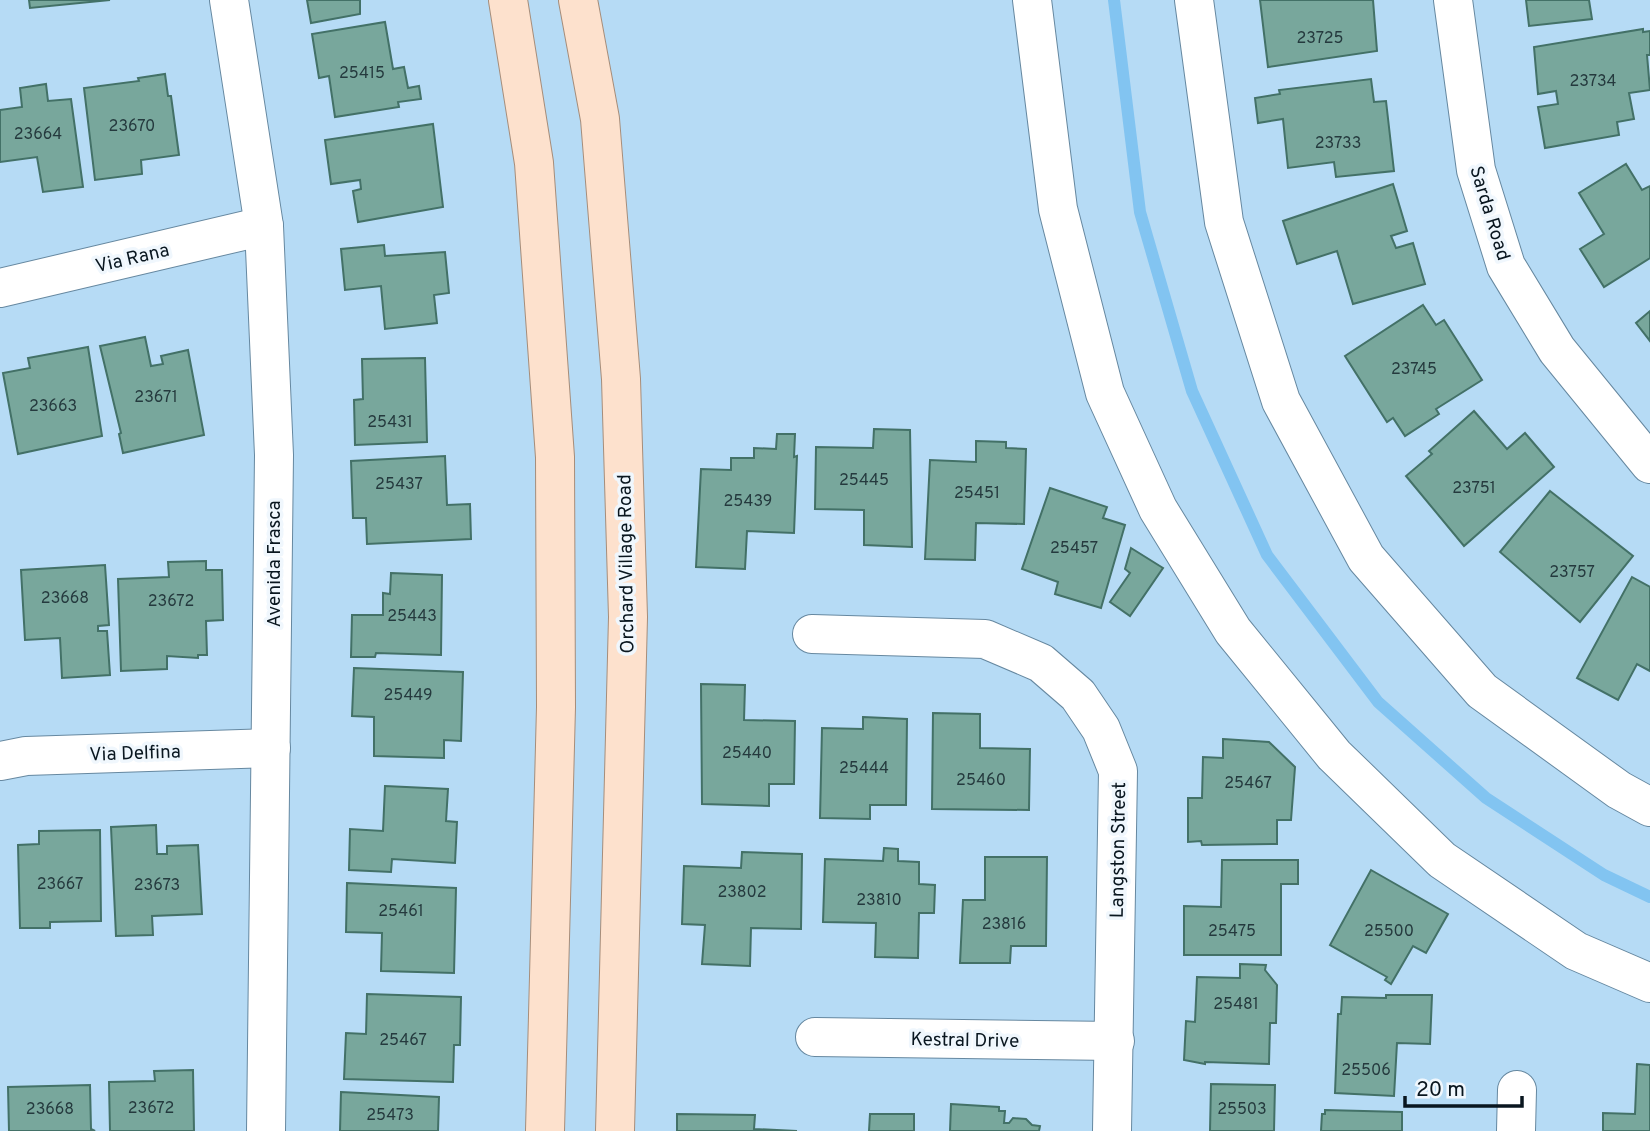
<svg xmlns="http://www.w3.org/2000/svg" width="1650" height="1131" font-family="Overpass,sans-serif">
<style>
.lines{fill:none;stroke-linecap:round;stroke-linejoin:round}
.stream{stroke:#82c4f1;stroke-width:12}
.building{fill:#78a79c;stroke:#437167;stroke-width:2}
.minor-casing{stroke:#6688a0;stroke-width:40}
.major-casing{stroke:#a68d7a;stroke-width:40}
.minor{stroke:#fff;stroke-width:38}
.major{stroke:#fde1cd;stroke-width:38}
.labels{text-anchor:middle;stroke-width:7;stroke-linejoin:round;paint-order:stroke}
.number-label{font-size:16px;fill:#253a3e}
.street-label{font-size:19px;fill:#09161f;stroke:#f0f7fd}
</style>
<rect width="100%" height="100%" fill="#b6dbf5"/>
<g class="lines">
<path class="stream" d="M1114,0l26,212 52,179 75,164 111,147 108,96 118,77 46,22"/>
</g>
<g class="building">
<path d="M29,0h81l-80,8z"/>
<path d="M307,0h53v14l-49,9z"/>
<path d="M1260,0h113l4,51 -109,16z"/>
<path d="M1526,0h63l3,19 -63,7z"/>
<path d="M385,22l8,47 11,-2 4,21 11,-2 2,13 -23,3 1,5 -64,10 -6,-41 -10,2 -7,-44z"/>
<path d="M1643,29v3l7,-1v24h-3l3,35 -21,3 5,26 -17,3 2,13 -74,13 -7,-41 20,-3 -2,-13 -18,3 -4,-47z"/>
<path d="M165,74l3,22h3l8,59 -38,5 1,14 -47,6 -11,-92 55,-7 -1,-3z"/>
<path d="M1371,79l3,23 12,-1 8,70 -58,6 -2,-15 -46,6 -5,-49 -25,4 -3,-25 25,-4 -1,-4z"/>
<path d="M46,84l2,17 23,-2 12,88 -40,5 -6,-35 -37,5v-52l22,-3 -2,-19z"/>
<path d="M433,124l10,83 -85,15 -5,-31 8,-2 -1,-9 -29,4 -6,-44z"/>
<path d="M1626,164l16,26 8,-4v72l-46,29 -24,-38 24,-15 -25,-41z"/>
<path d="M1393,184l14,47 -16,5 5,12 17,-5 12,41 -72,20 -16,-53 -40,13 -14,-43z"/>
<path d="M384,245l1,11 60,-4 4,41 -15,2 3,28 -52,6 -4,-43 -36,4 -4,-41z"/>
<path d="M1423,305l13,20 8,-5 38,60 -46,29 3,5 -34,22 -12,-18 -6,4 -42,-66z"/>
<path d="M1650,311v30l-14,-18z"/>
<path d="M145,337l6,29 12,-2 -2,-8 27,-6 16,85 -81,18 -4,-19 2,-1 -21,-87z"/>
<path d="M88,347l14,89 -84,18 -15,-81 27,-5 -2,-10z"/>
<path d="M425,358l2,84 -72,3 -1,-45 9,-1 -1,-40z"/>
<path d="M1474,411l33,38 18,-16 29,34 -90,79 -58,-70 26,-22 -3,-3z"/>
<path d="M874,429l36,1 2,117 -48,-2v-35l-49,-1 1,-62 57,1z"/>
<path d="M777,434h18l-1,23 3,-1 -3,77 -47,-2 -2,38 -49,-2 5,-98 30,1v-12h23v-10l22,1z"/>
<path d="M976,441l30,1v6l20,1 -2,75 -48,-1 -1,37 -50,-1 5,-99 46,2z"/>
<path d="M445,456l2,49 23,-1 1,35 -104,5 -1,-26h-13l-2,-57z"/>
<path d="M1050,488l57,19 -4,11 22,7 -24,83 -46,-14 3,-12 -36,-13z"/>
<path d="M1550,491l83,65 -53,66 -80,-70z"/>
<path d="M1131,548l32,20 -33,48 -20,-14 20,-29 -5,-4z"/>
<path d="M206,561v9h16l1,50 -17,1 1,34h-9v3l-31,-2v13l-46,2 -3,-92 51,-2 -1,-15z"/>
<path d="M105,565l4,60 -11,1v5h9l3,44 -48,3 -2,-40 -35,2 -4,-70z"/>
<path d="M391,573l51,2 -1,80 -65,-2 -1,4h-24l1,-42h31v-22l7,1z"/>
<path d="M1632,577l18,10v84l-13,-7 -19,36 -41,-22z"/>
<path d="M354,668l109,4 -2,69 -17,-1v18l-70,-2v-39l-22,-1z"/>
<path d="M701,684l44,1 -1,35 51,1 -1,63h-25v22l-67,-2z"/>
<path d="M933,713l47,1v34l50,1 -1,61 -97,-1z"/>
<path d="M863,717l44,2 -1,86h-36v14l-50,-1 2,-90 41,1z"/>
<path d="M1223,739l46,3 26,25 -4,53h-14v24l-75,1 -1,-4 -13,1v-44h14l1,-41 20,1z"/>
<path d="M385,786l63,3 -2,32 11,1 -2,41 -63,-4 -1,13 -42,-2 1,-41 33,2z"/>
<path d="M156,825l1,29h10v-8l31,-1 4,69 -50,2 1,19 -37,1 -5,-109z"/>
<path d="M100,830l1,91 -51,1v6h-30l-2,-83 21,-1v-13z"/>
<path d="M884,848l14,1v12l21,1v22l16,1 -1,28h-15l-1,45 -43,-1 1,-34 -53,-1 2,-63 58,2z"/>
<path d="M742,852l60,2 -1,75 -50,-1 -1,38 -48,-2 3,-39 -23,-1 2,-58 57,2z"/>
<path d="M985,857h62l-1,89h-35l-1,17h-50l3,-63h22z"/>
<path d="M1222,860h76v24h-17v71h-97v-49l37,1z"/>
<path d="M1371,870l77,44 -22,39 -13,-7 -22,38 -6,-4 2,-3 -57,-32z"/>
<path d="M347,883l109,5 -2,85 -73,-2 1,-38 -36,-1z"/>
<path d="M1240,964l26,1 -1,5 12,15 -1,38h-6l-1,41 -64,-2v2l-21,-4 2,-39 9,1 2,-45 43,1z"/>
<path d="M367,994l94,3 -1,48h-6l-1,37 -109,-3 2,-46 20,1z"/>
<path d="M1386,995h46l-2,49 -33,-1 -3,53 -59,-3 3,-79h3l1,-17 44,1z"/>
<path d="M1637,1064l13,1v66h-47v-18l32,1z"/>
<path d="M193,1070l1,61h-84l-1,-49 46,-1 -1,-10z"/>
<path d="M1211,1084l64,1 -1,46h-64z"/>
<path d="M90,1085l1,44 4,2h-86l-1,-44z"/>
<path d="M341,1092l98,5 -1,34h-98z"/>
<path d="M951,1104l48,3v4h6l-1,12h5l4,-5 13,1 6,6 8,1 -1,5h-89z"/>
<path d="M1325,1110l77,2v19h-81l1,-17h3z"/>
<path d="M677,1114l78,1 -1,14 43,2h-120z"/>
<path d="M870,1114h44v17h-45z"/>
</g>
<g class="lines">
<g class="minor-casing">
<g id="minor">
<path d="M229,0l35,226 10,229 -8,676"/>
<path d="M1032,0l26,209 47,184 53,116 75,122 101,124 108,105 134,91 74,32"/>
<path d="M1194,0l30,222 57,179 85,157 116,133 137,99 31,17"/>
<path d="M1453,0l23,170 30,96 51,84 93,114"/>
<path d="M0,288l264,-62"/>
<path d="M812,634l173,5 56,24 37,32 23,34 17,42 -6,360"/>
<path d="M0,761l26,-5 245,-8"/>
<path d="M815,1037l300,4"/>
<path d="M1516,1131l1,-41"/>
</g>
</g>
<g class="major-casing">
<g id="major">
<path d="M508,0l26,163 21,294 1,250 -11,424"/>
<path d="M578,0l22,119 21,260 7,238 -13,514"/>
</g>
</g>
<use href="#minor" class="minor"/>
<use href="#major" class="major"/>
</g>
<g class="labels">
<g class="number-label">
<text x="1320" y="43">23725</text>
<text x="362" y="78">25415</text>
<text x="1593" y="86">23734</text>
<text x="132" y="131">23670</text>
<text x="38" y="139">23664</text>
<text x="1338" y="148">23733</text>
<text x="1414" y="374">23745</text>
<text x="156" y="402">23671</text>
<text x="53" y="411">23663</text>
<text x="390" y="427">25431</text>
<text x="864" y="485">25445</text>
<text x="399" y="489">25437</text>
<text x="1474" y="493">23751</text>
<text x="977" y="498">25451</text>
<text x="748" y="506">25439</text>
<text x="1074" y="553">25457</text>
<text x="1572" y="577">23757</text>
<text x="65" y="603">23668</text>
<text x="171" y="606">23672</text>
<text x="412" y="621">25443</text>
<text x="408" y="700">25449</text>
<text x="747" y="758">25440</text>
<text x="864" y="773">25444</text>
<text x="981" y="785">25460</text>
<text x="1248" y="788">25467</text>
<text x="60" y="889">23667</text>
<text x="157" y="890">23673</text>
<text x="742" y="897">23802</text>
<text x="879" y="905">23810</text>
<text x="401" y="916">25461</text>
<text x="1004" y="929">23816</text>
<text x="1232" y="936">25475</text>
<text x="1389" y="936">25500</text>
<text x="1236" y="1009">25481</text>
<text x="403" y="1045">25467</text>
<text x="1366" y="1075">25506</text>
<text x="151" y="1113">23672</text>
<text x="50" y="1114">23668</text>
<text x="1242" y="1114">25503</text>
<text x="390" y="1120">25473</text>
</g>
<g class="street-label">
<text transform="translate(1491 213) rotate(73)" y="7">Sarda Road</text>
<text transform="translate(132 257) rotate(-13)" y="7">Via Rana</text>
<text transform="translate(273 564) rotate(-90)" y="7">Avenida Frasca</text>
<text transform="translate(625 564) rotate(-91)" y="7">Orchard Village Road</text>
<text transform="translate(135 752) rotate(-2)" y="7">Via Delfina</text>
<text transform="translate(1117 850) rotate(-89)" y="7">Langston Street</text>
<text transform="translate(965 1039) rotate(1)" y="7">Kestral Drive</text>
</g>
</g>
<path d="M1405 1096v10h117v-10" fill="none" stroke="#09161f" stroke-width="3.5"/>
<text x="1416" y="1096" font-size="21" fill="#09161f" stroke="#f0f7fd" stroke-width="5" paint-order="stroke">20 m</text>
</svg>
